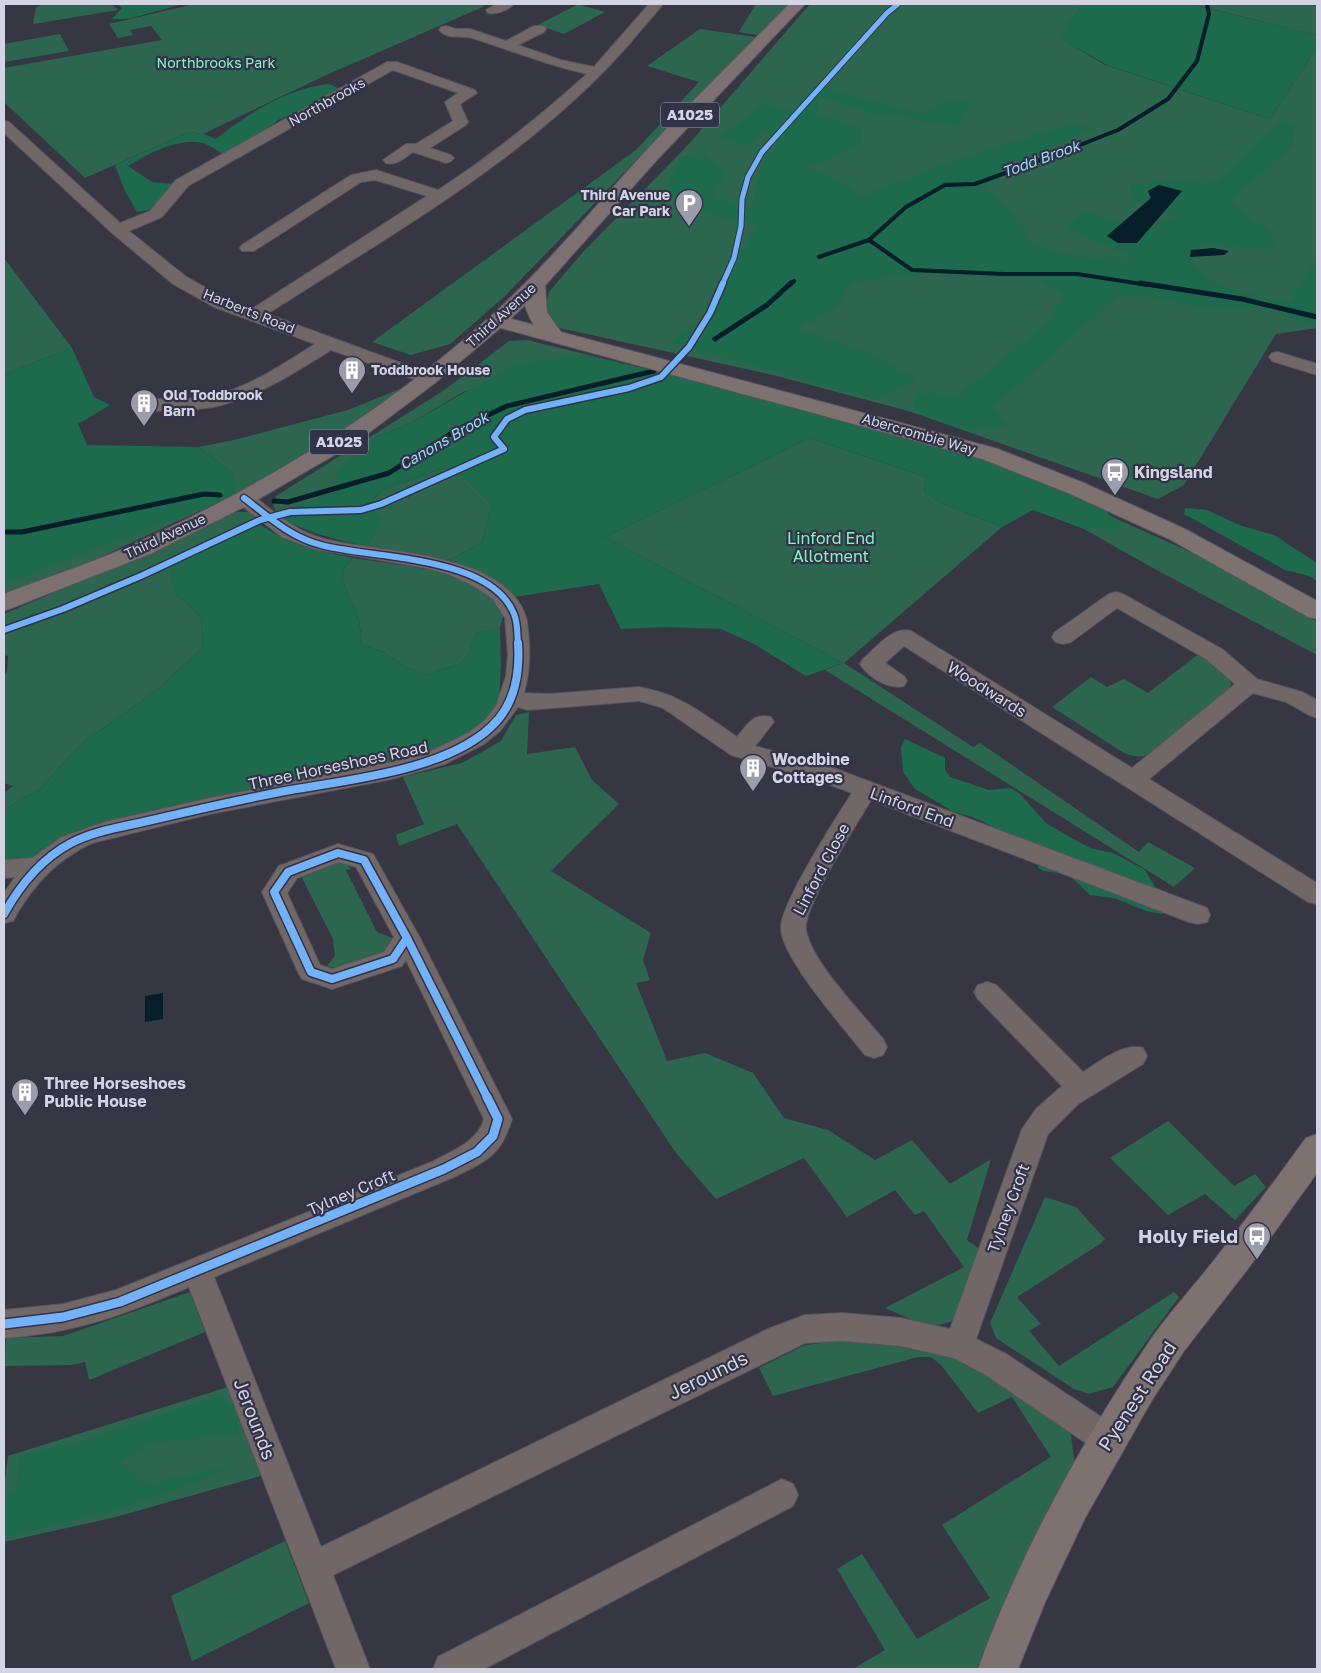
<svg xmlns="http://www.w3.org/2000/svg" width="1321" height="1673" font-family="'Golos Text',sans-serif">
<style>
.green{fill:#2d664e}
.forest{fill:#1e6a4d}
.water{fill:#051e29}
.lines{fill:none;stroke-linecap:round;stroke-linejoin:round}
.stream-far1{stroke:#051e29;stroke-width:4}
.stream{stroke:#051e29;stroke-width:5}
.street-casing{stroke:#545460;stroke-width:2}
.secondary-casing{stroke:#545460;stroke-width:2}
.primary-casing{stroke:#545460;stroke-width:2}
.street{fill:#716766;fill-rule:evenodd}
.secondary{fill:#7e7270;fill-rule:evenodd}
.primary{fill:#7c7071;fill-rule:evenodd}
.cycleway-far3-casing{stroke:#323249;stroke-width:7}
.cycleway-far2-casing{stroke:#323249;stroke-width:9}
.cycleway-far1-casing{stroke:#323249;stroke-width:11}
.cycleway-casing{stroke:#323249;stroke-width:12}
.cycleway-far3{stroke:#73b2f8;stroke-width:5}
.cycleway-far2{stroke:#73b2f8;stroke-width:6}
.cycleway-far1{stroke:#73b2f8;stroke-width:8}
.cycleway{stroke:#73b2f8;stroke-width:9}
.labels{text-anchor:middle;stroke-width:4.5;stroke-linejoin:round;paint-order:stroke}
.far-park-label{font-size:14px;fill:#85f5bd;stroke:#323249}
.far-street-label{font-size:14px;fill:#d3d4e3;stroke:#323249}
.far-poi-label{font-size:14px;font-weight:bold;fill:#d3d4e3;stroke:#323249;text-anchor:start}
.shield{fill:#323249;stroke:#a3a3b5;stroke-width:1}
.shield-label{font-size:15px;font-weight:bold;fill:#d3d4e3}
.far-water-label{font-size:15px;font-style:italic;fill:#96daf5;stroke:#323249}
.poi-label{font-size:16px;font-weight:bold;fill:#d3d4e3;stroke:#323249;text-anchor:start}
.park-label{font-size:16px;fill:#85f5bd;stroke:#323249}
.street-label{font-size:16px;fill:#d3d4e3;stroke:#323249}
.near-poi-label{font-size:19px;font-weight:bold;fill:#d3d4e3;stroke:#323249;text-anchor:end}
.near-street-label{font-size:19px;fill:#d3d4e3;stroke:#323249}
</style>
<rect width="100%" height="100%" fill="#373744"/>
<g class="green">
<path d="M44,4h68l6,6 -85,14 3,-17z"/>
<path d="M194,4h285l6,2 -161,70 -121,58 -14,-2 -104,46 -81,-76v-34l158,-28 -11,-14 -21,4 3,5 -15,3 -9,-14z"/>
<path d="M578,4l27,8 -41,22 -26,-9z"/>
<path d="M756,4h32l-31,31 -18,-3z"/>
<path d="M810,4h272l-22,34 45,27 165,54 47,-72v281l-41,6 -92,151 -26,14 -246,-87 -135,-36 -226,-50 -7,-12 5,-22 34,-40 105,-107z"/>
<path d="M1191,4h126v31z"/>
<path d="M700,29l55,8 -251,260 -54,47 -39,11 -39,-13 264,-192 63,-68 -52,-16z"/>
<path d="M60,34l9,17 -65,11v-18z"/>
<path d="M4,258l68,90 -68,26z"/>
<path d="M527,340l127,31 -70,-16 -121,37 -52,31 -40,16 -31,51 -53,21 -10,1c-5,-6 -4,-10 -1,-16l167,-105 66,-50z"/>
<path d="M405,387l-55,40 -86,54 -172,80 -88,35v-12l231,-109 -36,-28 35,-7 114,-30z"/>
<path d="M810,438l116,39 -2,15 17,11 61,24 -158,136 129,84 7,-4 159,109 9,-10 47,26 -21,19 -349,-217 18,-7 -238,-126z"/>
<path d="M452,465l40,39 -10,38 -32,18 -85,-14 8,-9 -3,-34 12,-13z"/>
<path d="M237,512h13l13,9 -94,37 6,35 26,24 2,30 -47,44 -76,54 -40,44 -36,21 1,-18 8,-6 -9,-3v-109l3,-2 1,-16 -4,-1v-41l150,-64 75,-36z"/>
<path d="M1110,516l85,38 122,67v34l-166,-88 -67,-38h38z"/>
<path d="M353,558c28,5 107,12 127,28 9,7 17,16 25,24l-5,17 -24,6 -6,18 -8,12 -37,12 -19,-8 -22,-15 -22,-7 -3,-25 -17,-41 2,-11z"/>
<path d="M1200,653l29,20 2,12 -12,14 -69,55c-10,4 -16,3 -26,-1l-72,-46 39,-30 16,10 17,-8 24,14z"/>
<path d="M529,712l-2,42 48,-7 17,33 27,24 -68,67 100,62 -8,27 7,20 -14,3 31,78 38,-8 48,20 31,45 44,12 47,30 37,-20 38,44 41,-25 -24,81 17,12 -24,67 -24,7 -21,-5 -30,-13 79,-41 -40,-56 -9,4 -20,-25 -48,27 -43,-59 -88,41 -40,-46 -219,-329 -58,22 -3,-11 28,-11 -21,-47 59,-14 18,-10 21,-12 15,-26z"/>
<path d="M343,862l8,7 -5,1 31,62 20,8c-14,16 -48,32 -70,26l8,-10 -2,-17 -32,-63 26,-11z"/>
<path d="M1168,1121l66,65 21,-12 11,13 -31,33 -30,-26 -37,21 -58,-57z"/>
<path d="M1045,1197l31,10 29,32 -5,5 -83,53 24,27 -12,7 30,35 115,-74 5,5 -66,90 -24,7 -15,-5 -78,-51 -6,-15z"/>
<path d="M190,1292l15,40 -116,48 -4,-18 -14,3 -66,1 1,-28 57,-2z"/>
<path d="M849,1340l81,9 54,17 86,62 5,39 -95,202h-127l32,-19 -48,-81 25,-15 55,85 73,-41 -48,-73 109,-68 -39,-60 -34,16 -37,-48 -10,-8h-13l-145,39 -14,-28 46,-23z"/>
<path d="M232,1384l35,90 -151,43 -112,25v-53l4,-33 217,-68z"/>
<path d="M285,1541l24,62 -117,58 -21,-65z"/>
</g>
<g class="forest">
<path d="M117,4h66l-55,15h-16l10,-11z"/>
<path d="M1082,4h108l127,31v12l-47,72 -161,-53 -50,-28z"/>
<path d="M329,84l16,7 -7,5 -60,24 -20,17 -35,17c-6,-3 -11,-7 -17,-10 -23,-9 -59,10 -78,22l24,16 22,2 -10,23 -27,5 -12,-21 -10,-26 74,-33 14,2 13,5c31,-25 72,-51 113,-55z"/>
<path d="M816,86l107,28 29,-16 19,4 -13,25 -90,-15 -47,-15 -5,17 46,16 -2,15 -52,22 39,18 15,11 95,-36 114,-36 22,5 -84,36 -24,24c18,16 37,33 48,56l44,12 59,2 -69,-31 13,-16 74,17 20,-13 -42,-16 -2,-14 43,-6 42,3 66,-62 14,4 -3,21 -62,56 39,29 9,18 -80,-5 -5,18 20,20 33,12 44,8 27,-45v70l-56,-21 -55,3 -54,-13h-35l-123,111 14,19 -42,5 -54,-19 4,-19 42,3 90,-74 16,-27 -23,-15 -76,-8 -76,5 -38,6 -13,24 -34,18 -5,5 75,25 42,25 -39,20 -208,-58 44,-27 18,-43 26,-47 -50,-12 -43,-19 16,-37 22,-3 25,17 -16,27 41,10 9,-43 17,-21 -12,-17 -18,18 -30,-7 46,-34 26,7z"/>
<path d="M72,348l22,49 16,8 -32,19 9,21 112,2 36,28 1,20 -232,89v-210z"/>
<path d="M584,355l112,25 281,75 121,48 25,26h-39l-51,-19 -31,17 -61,-24 -17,-11 2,-15 -116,-39 -205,99 238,126 -37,13 -52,-32 -33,-15 -55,-2 -45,2 -22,-45 -85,13 -17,-13 -47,-24 32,-18 10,-38 -40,-39 -70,25 -12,13 12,17 -9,17 -8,9c-33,-7 -60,-14 -89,-31l64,-25 -5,-18 36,-33 40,-16 103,-59z"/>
<path d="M1185,508l22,2 32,15 35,10 43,28v18l-8,-5 -24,-6 -101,-56z"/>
<path d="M258,523c29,21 61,28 95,35l-9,10 -2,11 17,41 3,25 22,7 22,15 19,8 37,-12 8,-12 6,-18 24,-6 1,37 -2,36 -19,37 -66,23 -212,39 -198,68v-57l36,-21 40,-44 76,-54 47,-44 -2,-30 -26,-24 -6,-35z"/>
<path d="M905,739l40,19v12l5,7 39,13 21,-2 10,6 26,29 29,17 15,8 23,5 32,17 23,38 -7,6 -15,-3 -32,-13 -24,-3 -22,-21 -24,-3 -6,-3v-13l-44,-28 -21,-10 -19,-5 -39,-23 -12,-17 -2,-25z"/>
<path d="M218,1396l15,10 7,27 -91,10 -27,19 17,18 16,3 85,-20c-74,36 -156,55 -236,74v-43l12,-4 3,-35 62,-13z"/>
</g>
<g class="water">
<path d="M1159,185l23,6 -45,52h-19l-11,-7 44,-38 -3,-7z"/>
<path d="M1213,248l16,3 -5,4 -34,2 1,-7z"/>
<path d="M163,993v26l-18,3v-26z"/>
</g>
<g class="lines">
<g class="stream-far1">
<path d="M869,240l43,30 92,4h73l71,11"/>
<path d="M819,257l50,-17 37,-33 39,-22 30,-1 82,-30 61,-24 50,-31 29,-38 12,-47 -2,-10"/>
<path d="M790,285l4,-4"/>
</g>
<g class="stream">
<path d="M1140,283l102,16 75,18"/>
<path d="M715,339l52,-34 24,-22"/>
<path d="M274,501l14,1 101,-29 66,-42 52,-25 147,-35"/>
<path d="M4,532h18l182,-38 16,1"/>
</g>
<g class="street-casing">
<g id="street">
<path d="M496,4h18c-6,6 -18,11 -26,9l-2,-3z"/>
<path d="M649,4h14c-10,13 -22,25 -32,38 -99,114 -238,191 -364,272l167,61 3,4 -3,4 -6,1 -97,-34c-37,23 -75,48 -118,57 -22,4 -44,3 -66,4l-6,-2 -3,-4 3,-4 6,-2c22,0 44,1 65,-3 38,-9 71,-32 103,-52l-101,-37 -41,-23 -61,-51 -108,-100v-12l5,1 111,101 30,-12 26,-31 211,-118h10l78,28 2,3 -17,11 8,18 -2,3 -36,23 21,7 3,3 -3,3 -5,2 -33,-11c-9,6 -17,14 -27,11l-3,-3 23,-16h10l37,-23 -8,-19 13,-9 -65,-23 -205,116 -26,31 -33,14 56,45 41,23 26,10 175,-113 -52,-16 -14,2 -107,69h-12l-2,-3 2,-3 109,-70 25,-5 62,20c53,-34 102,-74 149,-116 -40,-9 -77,-24 -115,-36 -11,-3 -25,2 -33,-8l2,-3 5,-1 10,3h14l36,12 28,-15h10l2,3 -2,3 -26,13 43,15 33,7z"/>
<path d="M1278,352l39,12v11l-45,-14 -3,-4 3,-4z"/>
<path d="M244,492l7,2c23,18 45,38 74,45 56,15 174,11 200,75 3,8 3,18 4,27 1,18 0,35 -5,52l26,1 89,-7c41,7 64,27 98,50 10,-12 17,-25 34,-20l3,5 -19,24 81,23 371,139 3,7 -3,7 -9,2 -9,-2 -318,-122c-13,22 -69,109 -65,130 6,33 56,83 77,109l4,8 -4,8 -9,3 -9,-3c-20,-26 -84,-97 -84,-127 -1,-23 56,-112 71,-135l-32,-12 -89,-26 -68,-47 -16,-5 -8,-2 -111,9 -10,-3 -18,24 -16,13 -39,20 -53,15 -182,35 -118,29c-36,17 -60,43 -79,78l-9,2v-30l11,-16 -11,1v-18l28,-2 30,-21 43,-15 105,-24 182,-36 37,-10 39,-19 16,-12 12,-15 10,-30 2,-22 -3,-36 -13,-20 -20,-13 -24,-11 -22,-6 -112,-19 -32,-12 -45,-35 -3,-4 3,-4z"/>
<path d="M1116,592l7,2 99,55 35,30 45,13 15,8v18l-8,-3 -23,-13 -33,-9 -104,86 168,104v21l-9,-2 -404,-256 -19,17 19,13 3,5 -3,5c-15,4 -36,-9 -44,-22l3,-5c13,-11 29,-33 48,-28l221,137 103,-84 -29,-25 -89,-51 -46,34 -8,2 -8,-2 -3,-5 3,-5 54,-38z"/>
<path d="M338,844l35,10 47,84 92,181c-11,37 -26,42 -58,58l-240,100 107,270 447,-218 37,-14 37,-2 59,5 49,11 72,-200 14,-20 26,-23 -84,-87 -4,-7 4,-7 9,-3 9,3 87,87c16,-10 41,-30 60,-24l4,8 -4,8 -65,40 -30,30 -72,205 30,15 112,74 5,11 -5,11 -11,4 -11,-4 -112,-76 -30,-16 -53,-12 -59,-5 -37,2 -472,232 37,94h-34l-147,-382c-64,27 -115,47 -185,51v-28l59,-6 53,-14 318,-129c20,-11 43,-19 50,-42l-78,-159 -4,6 -70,23 -30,-10 -4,-7 -36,-80 17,-26zM339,862l17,5 38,70 -10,15 -52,17 -12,-4 -33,-72 10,-15z"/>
<path d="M782,1479l11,5 5,11 -5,11 -309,163h-51l5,-12z"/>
</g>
</g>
<g class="secondary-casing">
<g id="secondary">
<path d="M535,279l7,2 3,4 2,27 14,20 437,117 86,34 101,46 132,72v18l-9,-2 -139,-78 -101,-46 -86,-34 -492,-134 -3,-4 3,-4 7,-2 37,10c-8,-12 -15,-31 -6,-44z"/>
<path d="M1317,1134v39l-67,93 -66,85 -32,49 -67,118 -39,82 -28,69h-40c40,-112 106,-232 173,-330 20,-28 43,-53 64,-80 31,-39 61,-80 91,-121z"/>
</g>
</g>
<g class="primary-casing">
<path id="primary" d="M789,4h16l-149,157 -114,128 -38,36 -69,58 -80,60 -103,60 -102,51 -146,57v-17c43,-17 88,-31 130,-50 129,-58 253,-134 358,-229 54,-49 101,-106 150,-160 48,-52 98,-101 147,-151z"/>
</g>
<use href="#street" class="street"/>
<use href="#secondary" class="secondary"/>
<use href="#primary" class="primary"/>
<g class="cycleway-far3-casing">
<path id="cycleway-far3" d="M722,285l12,-27 7,-32 1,-27 6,-22 14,-25 125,-139 11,-9"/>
</g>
<g class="cycleway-far2-casing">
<g id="cycleway-far2">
<path d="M244,498c25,19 46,39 77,47 51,14 170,10 193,69 4,9 3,20 4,30"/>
<path d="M4,630l59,-21 80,-34 117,-55 30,-8 71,-2 20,-6 123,-55 -10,-12 13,-18 18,-9 104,-22 32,-11 28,-30 21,-34 13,-30"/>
</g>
</g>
<g class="cycleway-far1-casing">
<g id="cycleway-far1">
<path d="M338,853l26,7 43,78 -14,21 -61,20 -21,-7 -37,-80 14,-20z"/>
<path d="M4,914c16,-29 37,-55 67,-71 21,-11 45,-15 68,-20 47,-11 94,-22 141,-31 64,-12 163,-20 211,-65 24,-22 29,-54 27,-84"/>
<path d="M407,938l81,161"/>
</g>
</g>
<g class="cycleway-casing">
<path id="cycleway" d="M4,1324l59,-7 57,-15 324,-133 33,-17 16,-16 5,-17 -11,-22"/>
</g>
<use href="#cycleway-far3" class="cycleway-far3"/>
<use href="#cycleway-far2" class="cycleway-far2"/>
<use href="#cycleway-far1" class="cycleway-far1"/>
<use href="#cycleway" class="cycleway"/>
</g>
<defs>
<g id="parking-pin" transform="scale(1.4375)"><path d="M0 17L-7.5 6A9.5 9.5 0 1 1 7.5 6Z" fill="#9c9dab" stroke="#323249"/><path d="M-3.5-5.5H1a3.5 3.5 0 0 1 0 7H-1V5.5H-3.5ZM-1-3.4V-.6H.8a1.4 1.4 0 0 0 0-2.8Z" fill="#fff"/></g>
<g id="building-pin" transform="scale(1.4375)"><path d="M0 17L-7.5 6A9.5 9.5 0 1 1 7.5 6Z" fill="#9c9dab" stroke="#323249"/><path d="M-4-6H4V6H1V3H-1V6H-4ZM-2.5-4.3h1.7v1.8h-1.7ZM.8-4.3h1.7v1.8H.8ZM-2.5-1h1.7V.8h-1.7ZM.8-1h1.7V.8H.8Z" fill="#fff"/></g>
<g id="bus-pin" transform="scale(1.4375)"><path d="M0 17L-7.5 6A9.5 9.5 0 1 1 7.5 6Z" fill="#9c9dab" stroke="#323249"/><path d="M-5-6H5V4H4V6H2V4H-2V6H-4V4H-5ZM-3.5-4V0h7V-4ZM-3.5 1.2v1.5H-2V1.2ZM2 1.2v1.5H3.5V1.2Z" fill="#fff"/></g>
</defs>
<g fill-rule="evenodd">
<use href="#parking-pin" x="689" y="203"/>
<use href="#building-pin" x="352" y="370"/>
<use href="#building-pin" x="144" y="403"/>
<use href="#bus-pin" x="1115" y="472"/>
<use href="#building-pin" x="753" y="768"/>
<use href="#building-pin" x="25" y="1092"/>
<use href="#bus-pin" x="1257" y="1236"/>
</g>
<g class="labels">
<g class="far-park-label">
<text x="216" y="68">Northbrooks Park</text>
</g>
<g class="far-street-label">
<text transform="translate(327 102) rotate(-29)" y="5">Northbrooks</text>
<text transform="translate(249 311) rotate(22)" y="5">Harberts Road</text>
<text transform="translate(501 315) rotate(-42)" y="5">Third Avenue</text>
<text transform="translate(919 434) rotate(16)" y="5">Abercrombie Way</text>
<text transform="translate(165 536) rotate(-25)" y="5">Third Avenue</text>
</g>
<g class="far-poi-label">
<text x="670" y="200" text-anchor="end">Third Avenue<tspan x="670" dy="16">Car Park</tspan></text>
<text x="371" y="375">Toddbrook House</text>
<text x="163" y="400">Old Toddbrook<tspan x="163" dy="16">Barn</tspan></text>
</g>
<g class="shield">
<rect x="661" y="102.5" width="58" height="25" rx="4"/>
<rect x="310" y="429.5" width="58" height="25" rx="4"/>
</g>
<g class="shield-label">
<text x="690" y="120">A1025</text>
<text x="339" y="447">A1025</text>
</g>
<g class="far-water-label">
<text transform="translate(1041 159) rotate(-20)" y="5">Todd Brook</text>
<text transform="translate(444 441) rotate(-30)" y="5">Canons Brook</text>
</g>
<g class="poi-label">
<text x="1134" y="478">Kingsland</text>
<text x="772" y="765">Woodbine<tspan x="772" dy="18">Cottages</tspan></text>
<text x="44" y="1089">Three Horseshoes<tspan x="44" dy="18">Public House</tspan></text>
</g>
<g class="park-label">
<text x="831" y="544">Linford End<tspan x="831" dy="18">Allotment</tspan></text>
</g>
<g class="street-label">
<text transform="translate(987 689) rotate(32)" y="6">Woodwards</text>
<text transform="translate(338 765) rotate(-12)" y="6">Three Horseshoes Road</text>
<text transform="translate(912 807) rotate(20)" y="6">Linford End</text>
<text transform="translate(821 869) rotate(-62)" y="6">Linford Close</text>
<text transform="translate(351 1192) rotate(-23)" y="6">Tylney Croft</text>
<text transform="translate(1008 1208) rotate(-70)" y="6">Tylney Croft</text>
</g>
<g class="near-poi-label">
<text x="1238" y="1243">Holly Field</text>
</g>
<g class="near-street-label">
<text transform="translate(708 1375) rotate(-26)" y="7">Jerounds</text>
<text transform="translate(1137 1396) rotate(-57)" y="7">Pyenest Road</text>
<text transform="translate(255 1419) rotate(69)" y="7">Jerounds</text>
</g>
</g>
<rect width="1321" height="1673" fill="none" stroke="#d3d4e3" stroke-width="10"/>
</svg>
